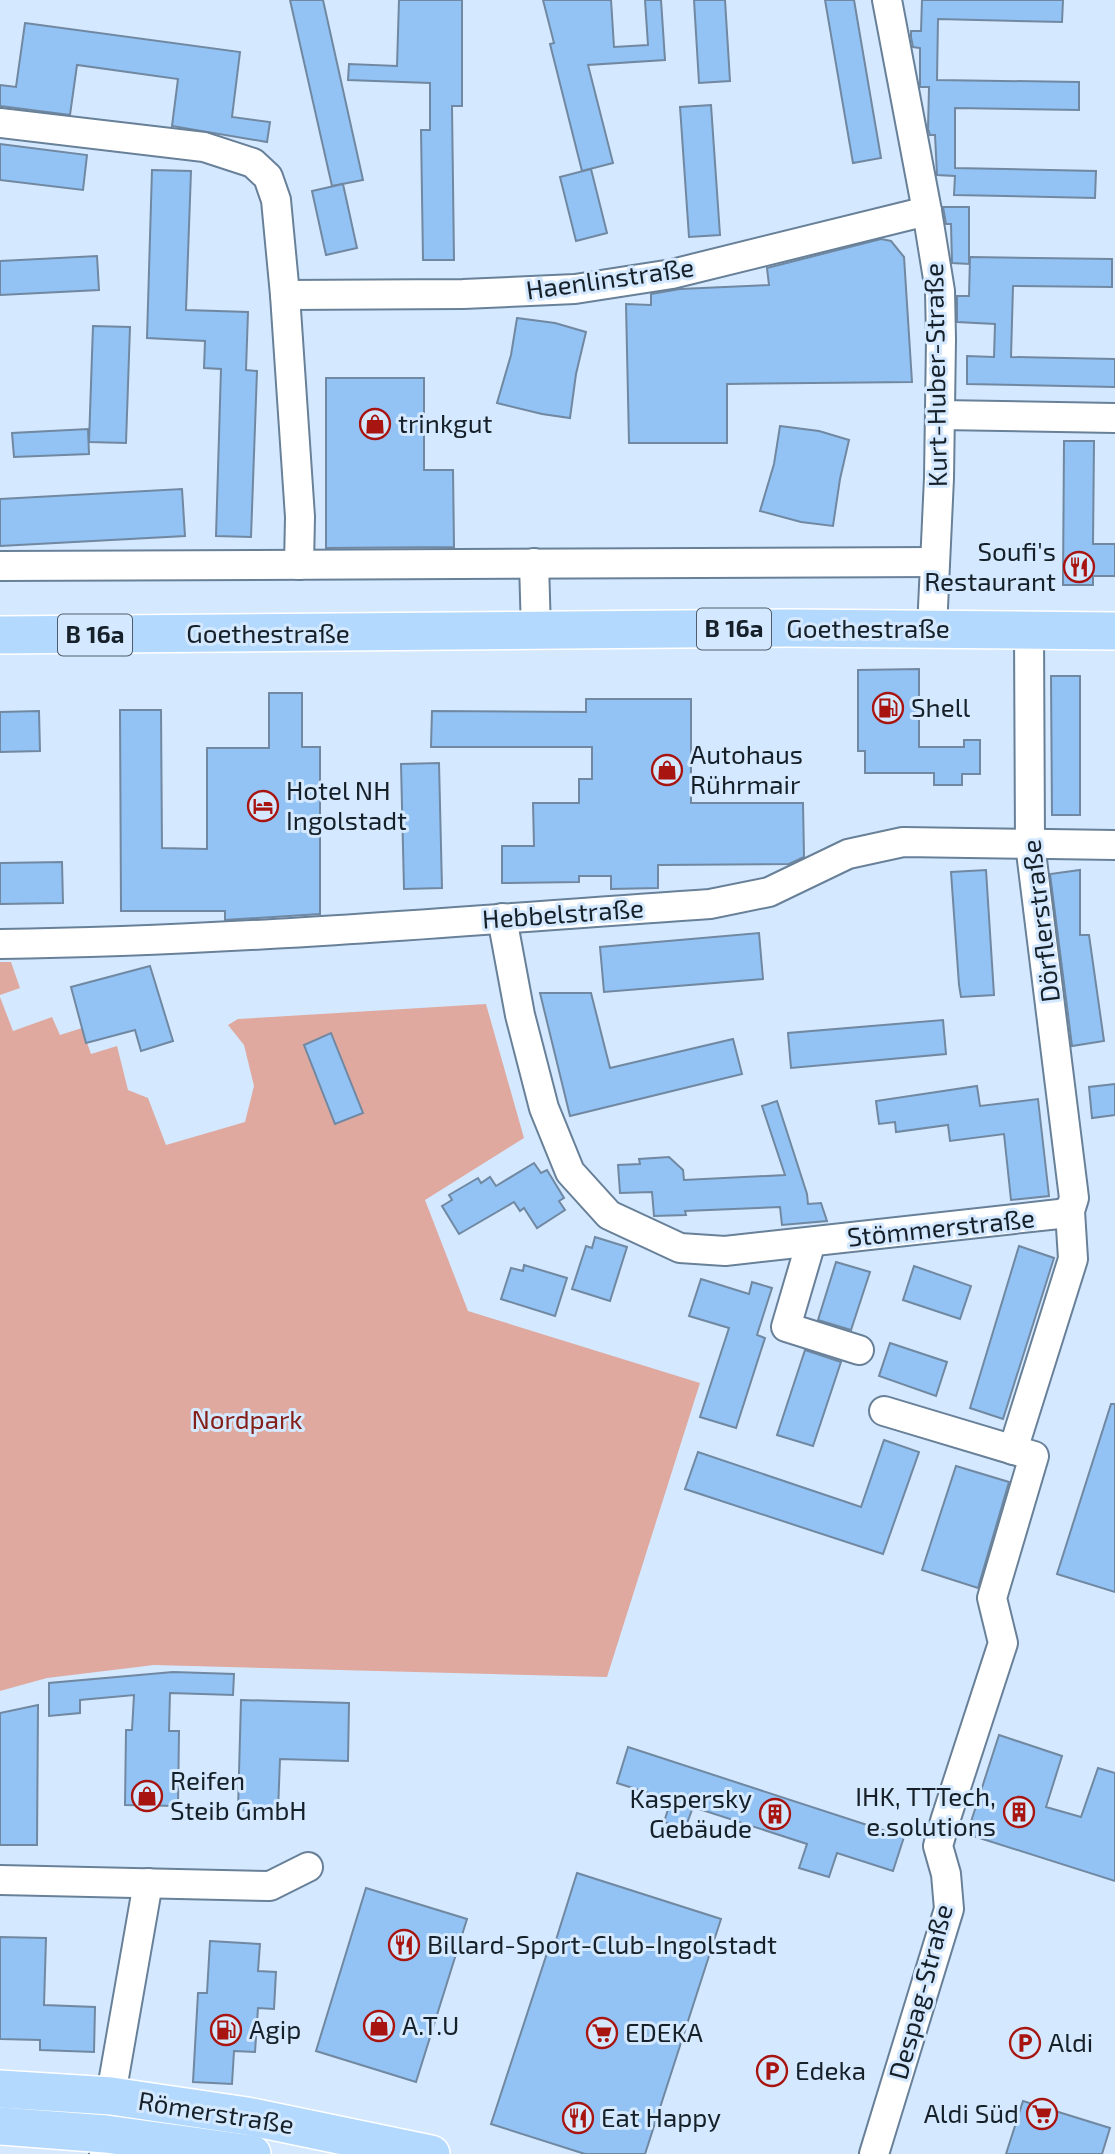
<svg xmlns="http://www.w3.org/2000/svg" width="1115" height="2154" font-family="'Exo 2',sans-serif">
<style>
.green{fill:#dfa9a0}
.building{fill:#93c3f4;stroke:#7088a1;stroke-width:2}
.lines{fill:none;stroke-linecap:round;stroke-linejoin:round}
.minor-casing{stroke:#688098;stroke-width:32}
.major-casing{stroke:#fff;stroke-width:40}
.minor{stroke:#fff;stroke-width:28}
.major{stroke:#b3d9ff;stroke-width:37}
.labels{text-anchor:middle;stroke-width:6;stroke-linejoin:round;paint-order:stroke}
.shield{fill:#d4e9ff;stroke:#4f5c69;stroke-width:2}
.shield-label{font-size:24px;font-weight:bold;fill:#162029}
.street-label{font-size:26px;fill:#162029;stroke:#d4e9ff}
.poi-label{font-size:26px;fill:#162029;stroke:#d4e9ff;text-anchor:start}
.park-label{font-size:26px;fill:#852019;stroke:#d4e9ff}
</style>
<rect width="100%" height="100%" fill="#d4e9ff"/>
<g class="green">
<path d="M0,962h11l9,26 -20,7z"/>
<path d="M0,997l13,34 39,-14 8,18 22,-7 9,26 26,-8 11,44 20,8 18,47 79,-23 9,-36 -10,-41 -16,-20 10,-6 248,-15 38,134 -99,62 43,111 232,72 -93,294 -453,-12 -107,13 -47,13z"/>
</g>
<g class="building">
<path d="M290,0h33l40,180 -31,6z"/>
<path d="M399,0h63v106h-10l2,154h-31l-2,-130h9v-47l-82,-3 1,-16 48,2z"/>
<path d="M543,0h68l3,47 34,-2 -3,-45h16l4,60 -77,5 25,98 -31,8 -32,-127 4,-1z"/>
<path d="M694,0h31l5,81 -31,2z"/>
<path d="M825,0h29l27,158 -28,5z"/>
<path d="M922,0h141l-1,22 -124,-3 -1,61 142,2v28l-124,-2v60l141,3 -1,27 -141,-3 1,-19 -18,-1 -2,-40h-5l-2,-6 1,-42h-9v-39l-7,-1 -2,-10v-6h10z"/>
<path d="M25,23l215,29 -8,65 38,5 -3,20 -95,-16 6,-47 -101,-14 -7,50 -70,-9v-21l16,2z"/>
<path d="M711,105l9,130 -31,2 -9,-130z"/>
<path d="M0,144l87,11 -4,35 -83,-10z"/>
<path d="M591,169l16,64 -31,8 -16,-64z"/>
<path d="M152,170l39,1 -5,139 62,2 -2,58 11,1 -6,166 -35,-1 5,-167 -17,-1 1,-27 -58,-3z"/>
<path d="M343,184l14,64 -31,7 -14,-64z"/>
<path d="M943,207h26v57l-17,-1 -1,-39h-5z"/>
<path d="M881,239l10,2 13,16 8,125 -185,2v59h-98l-3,-139 25,1v-11l29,-5 89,-4 -2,-17z"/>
<path d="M97,256l2,34 -99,5v-34z"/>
<path d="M970,257l142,2v28l-99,-1 -2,71 104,2v28l-148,-3v-28l27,1 1,-33 -38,-2v-26h12z"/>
<path d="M517,318l38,5 31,9 -10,42 -6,44 -28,-4 -45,-11 14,-48z"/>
<path d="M93,326l37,1 -4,116 -37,-1z"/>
<path d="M326,378h98v92h29l1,77 -128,1z"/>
<path d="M780,426l39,5 30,9 -9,39 -7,47 -32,-4 -41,-11 14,-47z"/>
<path d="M88,429l1,25 -75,3 -2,-24z"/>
<path d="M1064,441h30l-1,103h22v32h-22v9h-30z"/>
<path d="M182,489l3,47 -185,10v-47z"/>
<path d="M919,669v78h45v-7h16v34h-18v11h-28v-12h-69v-22h-7v-81z"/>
<path d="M1051,676h29v139h-28z"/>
<path d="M269,693h33v54h18v167l-95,6v-9h-104l-1,-201h41l1,138 45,1v-101h62z"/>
<path d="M586,699h105v104h112l1,54 -15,7 -131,1v23l-47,1v-13h-32v6l-77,1v-37h32l-1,-43h46v-24h13v-32h-161l1,-36 154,1z"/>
<path d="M39,711l1,40 -40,1v-40z"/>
<path d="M439,763l3,125 -38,1 -3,-125z"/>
<path d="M62,862l1,41 -63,1v-41z"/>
<path d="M986,870l8,125 -33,2 -2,-12 -8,-113z"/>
<path d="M1080,870v65h9l15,106 -32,5 -22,-172z"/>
<path d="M759,933l4,46 -159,13 -4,-45z"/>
<path d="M150,966l23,75 -32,10 -6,-21 -49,13 -15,-56z"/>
<path d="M540,993h51l19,75 123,-29 9,35 -172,42z"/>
<path d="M943,1020l3,34 -155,14 -3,-35z"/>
<path d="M331,1033l32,80 -28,11 -31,-79z"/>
<path d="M1115,1084v31l-23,3 -3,-31z"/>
<path d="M977,1086l3,20 58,-7 11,97 -38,4 -7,-66 -54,7 -2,-16 -52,7 -1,-10 -16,2 -3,-23z"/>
<path d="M777,1101l30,93 1,10 13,-1 6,18 -45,4 -2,-18 -95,4 1,4 -32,1 -2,-24 -32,1 -2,-28 22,-1 -1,-5 30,-2 14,13 1,10 101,-5 -23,-69z"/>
<path d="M534,1163l7,10 6,-3 17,28 -5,3 6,9 -28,18 -13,-20 -4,3 -6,-9 -55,32 -17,-28 10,-6 -3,-5 29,-17 3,5 9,-6 6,9z"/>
<path d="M595,1237l32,10 -17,54 -38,-12 14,-43 6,2z"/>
<path d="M1019,1246l35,12 -51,161 -33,-11z"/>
<path d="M836,1262l34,10 -19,58 -33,-10z"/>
<path d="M524,1265l43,13 -12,38 -54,-17 10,-31 12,3z"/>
<path d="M914,1266l57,20 -11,33 -57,-19z"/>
<path d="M701,1279l48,15 3,-12 20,6 -15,47 8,3 -29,90 -36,-11 29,-89 -40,-12z"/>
<path d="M890,1343l57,19 -11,34 -57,-20z"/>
<path d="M805,1350l36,12 -28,84 -36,-11z"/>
<path d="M1111,1404h4v188l-58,-18z"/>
<path d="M884,1440l35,12 -36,102 -198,-65 13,-37 163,55z"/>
<path d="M956,1466l53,16 -31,106 -56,-18z"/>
<path d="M173,1672l61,2 -1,21 -63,-2 -1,38h10l-1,75 -53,-1 1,-75h6l2,-35 -54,5v13l-31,3v-33z"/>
<path d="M241,1700l108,3 -1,58 -68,-2 -2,52 -40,-1z"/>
<path d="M38,1705l-1,140h-37v-132z"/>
<path d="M999,1735l63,21 -16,51 35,10 17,-49 17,5v108l-148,-47z"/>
<path d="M628,1747l276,90 -11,34 -56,-18 -8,24 -30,-9 8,-24 -114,-37 -8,22 -21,-7 7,-22 -54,-17z"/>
<path d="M577,1873l144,46 -76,235h-60l-94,-30 60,-183 4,2z"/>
<path d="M366,1888l101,31 -51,163 -100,-31z"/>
<path d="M0,1937l46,1 -2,67 51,2 -1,45 -54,-2v-10l-40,-1z"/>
<path d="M210,1941l50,3 -2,27 18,1 -2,37 -16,-1 -3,44 -21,-1 -2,33 -39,-2 5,-89h9z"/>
<path d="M1023,2101l87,27 -8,26h-96z"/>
</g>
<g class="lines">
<g class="minor-casing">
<g id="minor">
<path d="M887,0l40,211 13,80 1,48 -2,139 -7,151"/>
<path d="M0,123l204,24 49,16 15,14 8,23 9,95 15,222 -1,48"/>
<path d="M285,295l178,-1 112,-5 97,-15 255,-63"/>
<path d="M940,415l175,3"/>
<path d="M534,563l2,68"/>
<path d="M0,566l935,-4"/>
<path d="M502,918l18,97 24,93 26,64 39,43 71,33 45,3 334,-37 11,-3"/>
<path d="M0,944c237,-3 473,-24 710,-40l59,-12 79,-38 55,-12 212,3"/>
<path d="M811,1242l-25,85 73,23"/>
<path d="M1013,1450l60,-191 -3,-48 4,-13 -44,-354 -1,-214"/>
<path d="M0,1880l270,6 38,-19"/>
<path d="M104,2154l9,-71 35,-200"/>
<path d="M874,2154l75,-245 -3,-35 -8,-28 8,-28 57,-175 -11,-45 42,-142 -150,-45"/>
</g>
</g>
<g class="major-casing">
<g id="major">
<path d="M0,635l788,-7 327,3"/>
<path d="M0,2089l111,7 136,20 184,38"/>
<path d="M0,2126l106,8 146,20"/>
</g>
</g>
<use href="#minor" class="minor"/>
<use href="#major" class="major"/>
</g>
<defs>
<g id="shop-ring" transform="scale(1.575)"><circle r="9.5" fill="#d4e9ff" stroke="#a81410" stroke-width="1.5"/><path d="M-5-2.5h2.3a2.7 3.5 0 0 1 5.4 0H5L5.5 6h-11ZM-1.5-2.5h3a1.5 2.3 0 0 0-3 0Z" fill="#a81410"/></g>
<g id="restaurant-ring" transform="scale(1.575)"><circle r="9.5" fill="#d4e9ff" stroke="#a81410" stroke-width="1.5"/><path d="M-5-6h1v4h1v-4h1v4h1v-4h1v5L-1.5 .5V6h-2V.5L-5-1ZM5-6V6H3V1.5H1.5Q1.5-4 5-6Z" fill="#a81410"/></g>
<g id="fuel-ring" transform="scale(1.575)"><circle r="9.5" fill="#d4e9ff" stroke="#a81410" stroke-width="1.5"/><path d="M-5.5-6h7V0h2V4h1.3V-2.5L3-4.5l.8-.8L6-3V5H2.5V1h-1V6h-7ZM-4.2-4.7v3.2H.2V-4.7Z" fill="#a81410"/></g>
<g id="hotel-ring" transform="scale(1.575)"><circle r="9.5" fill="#d4e9ff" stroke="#a81410" stroke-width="1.5"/><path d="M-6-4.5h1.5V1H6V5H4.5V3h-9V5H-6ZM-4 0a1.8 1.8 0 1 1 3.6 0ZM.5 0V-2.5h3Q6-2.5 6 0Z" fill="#a81410"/></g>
<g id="building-ring" transform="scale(1.575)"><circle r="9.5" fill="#d4e9ff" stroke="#a81410" stroke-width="1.5"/><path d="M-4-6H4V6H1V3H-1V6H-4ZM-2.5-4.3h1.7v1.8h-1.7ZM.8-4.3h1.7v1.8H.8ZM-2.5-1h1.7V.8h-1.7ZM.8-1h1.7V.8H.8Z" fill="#a81410"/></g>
<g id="supermarket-ring" transform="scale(1.575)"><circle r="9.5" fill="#d4e9ff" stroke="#a81410" stroke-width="1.5"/><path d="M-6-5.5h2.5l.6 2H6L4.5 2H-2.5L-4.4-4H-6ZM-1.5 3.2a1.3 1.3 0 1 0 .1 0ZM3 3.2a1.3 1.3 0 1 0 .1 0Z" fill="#a81410"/></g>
<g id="parking-ring" transform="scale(1.575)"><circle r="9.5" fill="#d4e9ff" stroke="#a81410" stroke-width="1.5"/><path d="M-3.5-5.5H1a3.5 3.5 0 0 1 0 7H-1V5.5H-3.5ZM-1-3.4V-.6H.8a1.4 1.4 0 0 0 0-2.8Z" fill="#a81410"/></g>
</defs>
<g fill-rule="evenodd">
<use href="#shop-ring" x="375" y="424"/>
<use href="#restaurant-ring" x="1079" y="567"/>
<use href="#fuel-ring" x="888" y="708"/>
<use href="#shop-ring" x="667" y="770"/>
<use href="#hotel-ring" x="263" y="806"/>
<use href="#shop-ring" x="147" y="1796"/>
<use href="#building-ring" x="1019" y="1812"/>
<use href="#building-ring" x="775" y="1814"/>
<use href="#restaurant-ring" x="404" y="1945"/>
<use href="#shop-ring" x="379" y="2026"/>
<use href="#fuel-ring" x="226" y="2030"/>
<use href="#supermarket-ring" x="602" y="2033"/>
<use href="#parking-ring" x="1025" y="2043"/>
<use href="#parking-ring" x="772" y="2071"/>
<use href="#supermarket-ring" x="1042" y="2114"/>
<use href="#restaurant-ring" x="578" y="2118"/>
</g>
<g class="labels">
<g class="shield">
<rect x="697" y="608.5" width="74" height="41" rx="5"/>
<rect x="58" y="614.5" width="74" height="41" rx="5"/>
</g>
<g class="shield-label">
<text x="734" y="637">B 16a</text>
<text x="95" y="643">B 16a</text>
</g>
<g class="street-label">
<text transform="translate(610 279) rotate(-8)" y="9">Haenlinstraße</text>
<text transform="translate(936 375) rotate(-91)" y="9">Kurt-Huber-Straße</text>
<text x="868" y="638">Goethestraße</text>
<text x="268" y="643">Goethestraße</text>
<text transform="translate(563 914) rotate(-4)" y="9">Hebbelstraße</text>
<text transform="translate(1041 921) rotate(-97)" y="9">Dörflerstraße</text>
<text transform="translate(941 1228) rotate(-6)" y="9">Stömmerstraße</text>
<text transform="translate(921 1992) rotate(-75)" y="9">Despag-Straße</text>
<text transform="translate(216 2113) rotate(9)" y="9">Römerstraße</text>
</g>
<g class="poi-label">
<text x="398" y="433">trinkgut</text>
<text x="1056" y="561" text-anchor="end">Soufi's<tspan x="1056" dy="30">Restaurant</tspan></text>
<text x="911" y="717">Shell</text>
<text x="690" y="764">Autohaus<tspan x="690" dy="30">Rührmair</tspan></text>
<text x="286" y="800">Hotel NH<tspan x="286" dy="30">Ingolstadt</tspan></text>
<text x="170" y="1790">Reifen<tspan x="170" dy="30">Steib GmbH</tspan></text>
<text x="996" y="1806" text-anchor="end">IHK, TTTech,<tspan x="996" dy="30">e.solutions</tspan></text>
<text x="752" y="1808" text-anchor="end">Kaspersky<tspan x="752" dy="30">Gebäude</tspan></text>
<text x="427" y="1954">Billard-Sport-Club-Ingolstadt</text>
<text x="402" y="2035">A.T.U</text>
<text x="249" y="2039">Agip</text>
<text x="625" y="2042">EDEKA</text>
<text x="1048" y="2052">Aldi</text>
<text x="795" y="2080">Edeka</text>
<text x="1019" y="2123" text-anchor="end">Aldi Süd</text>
<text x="601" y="2127">Eat Happy</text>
</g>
<g class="park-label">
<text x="247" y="1429">Nordpark</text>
</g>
</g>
</svg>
